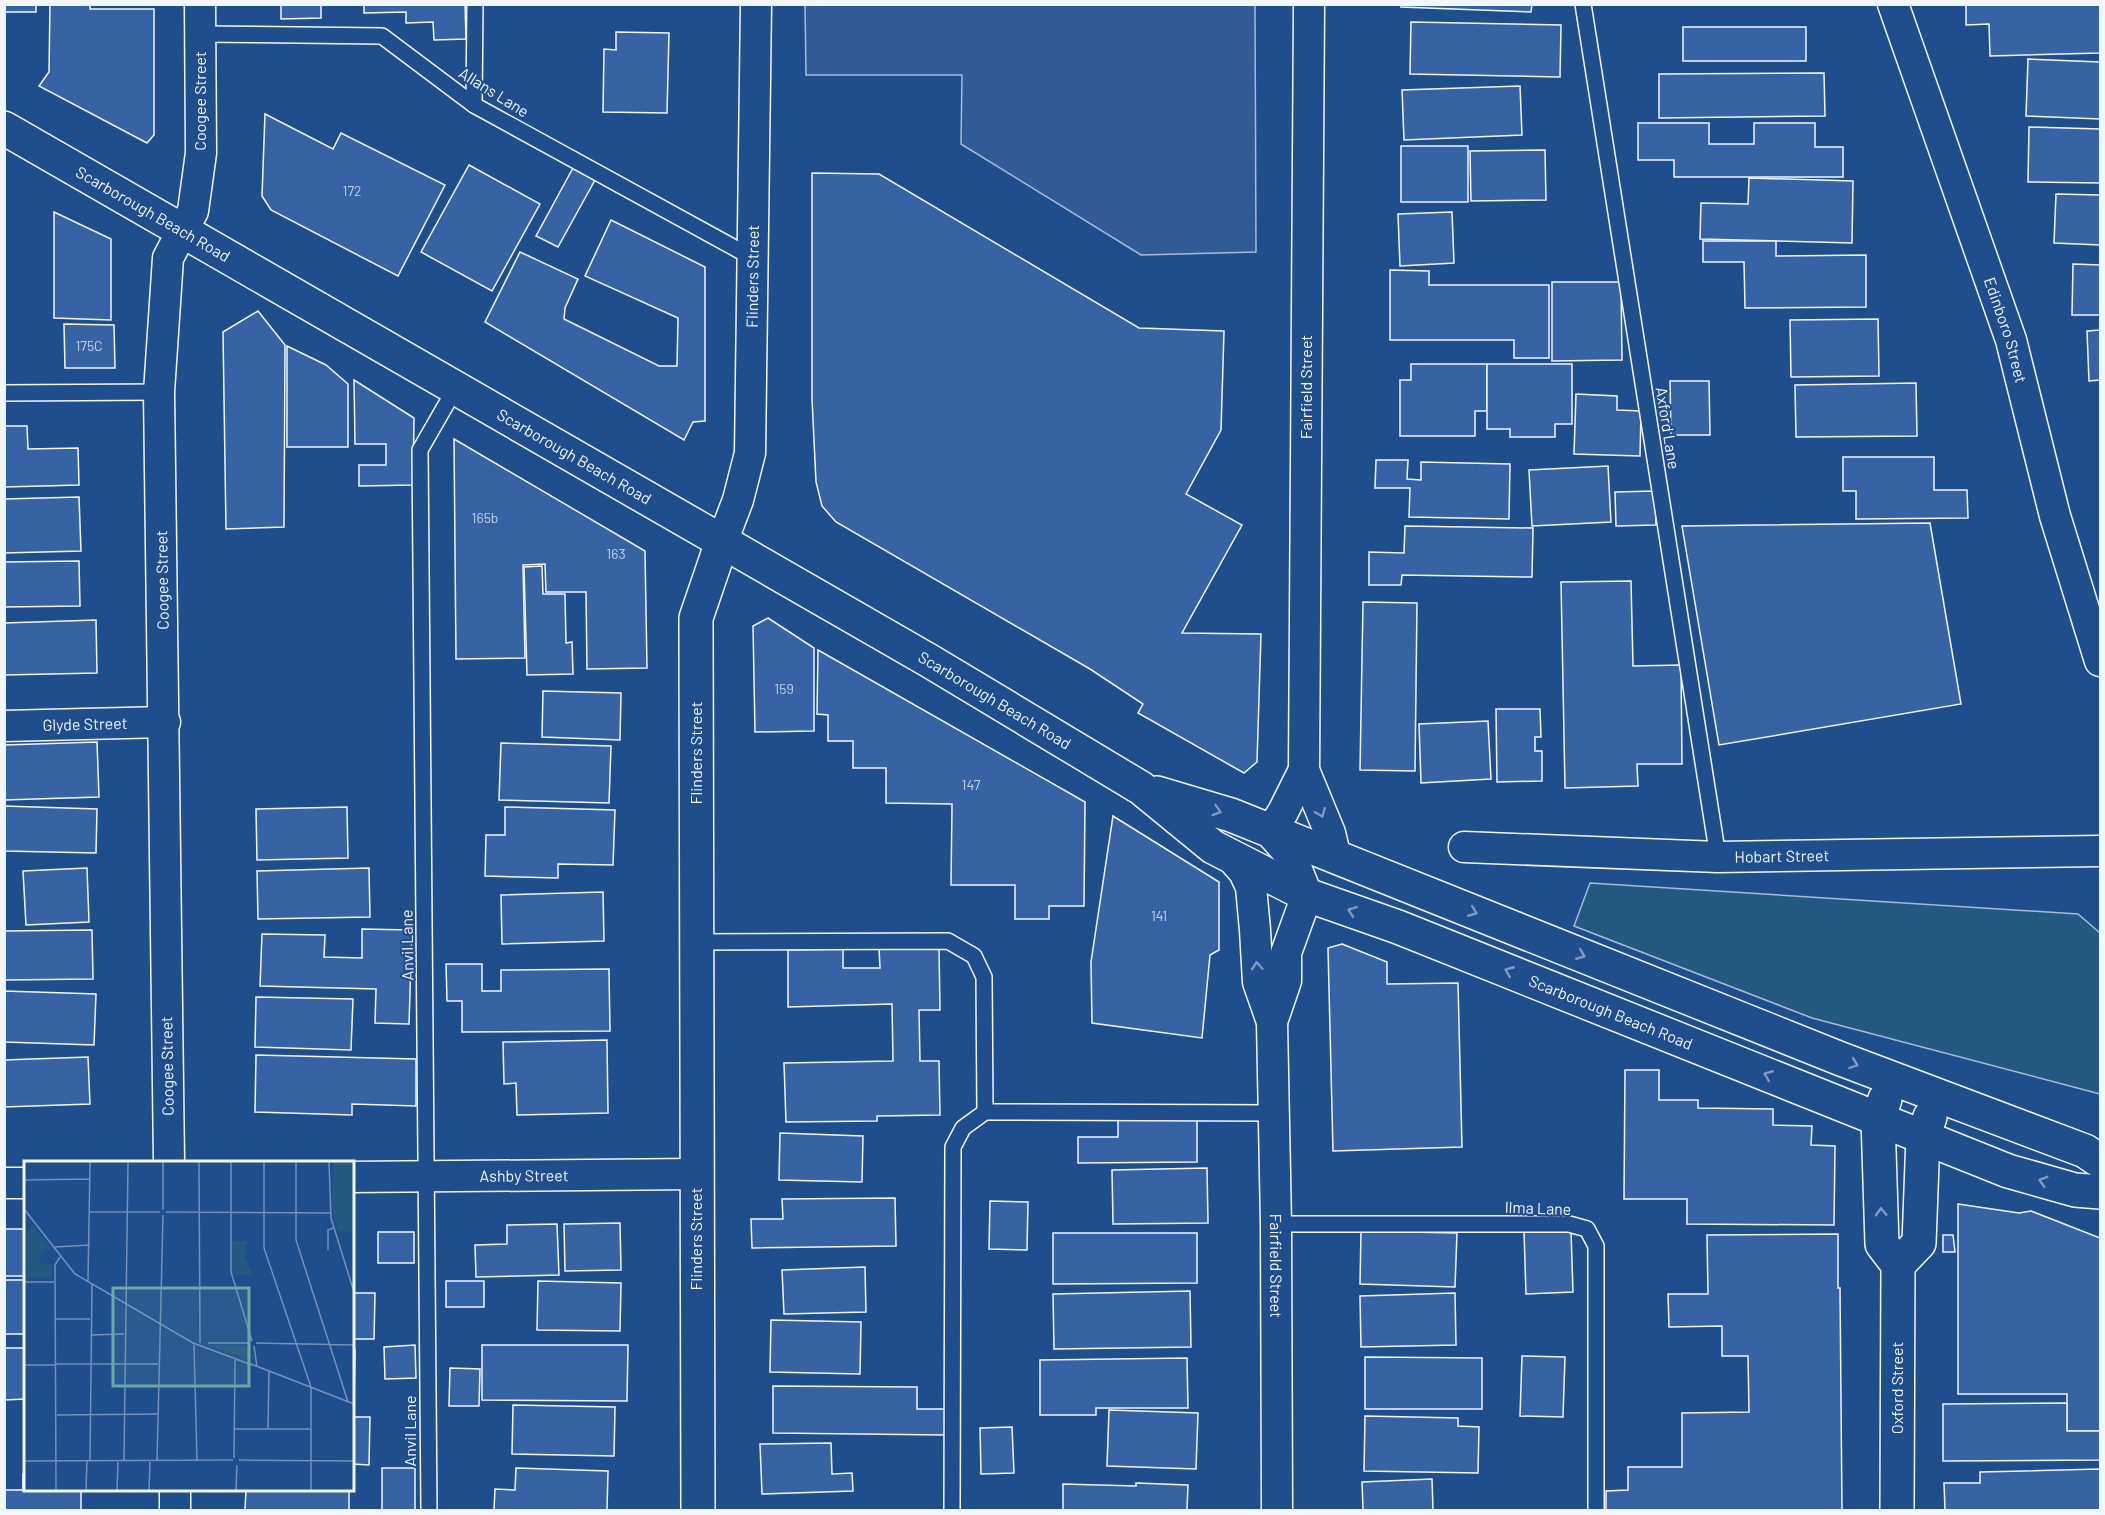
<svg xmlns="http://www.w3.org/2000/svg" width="2105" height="1515" font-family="Barlow,sans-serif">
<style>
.green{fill:#245a82;stroke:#a8bbd7;stroke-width:1.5}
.parking{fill:#305b95;stroke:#a8bbd7;stroke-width:1.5}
.building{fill:#3563a3;stroke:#f2f6ff;stroke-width:1.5}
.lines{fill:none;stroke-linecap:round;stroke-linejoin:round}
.service-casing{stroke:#f2f6ff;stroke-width:18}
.minor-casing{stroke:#f2f6ff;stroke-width:33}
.tertiary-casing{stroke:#f2f6ff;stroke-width:36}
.primary-casing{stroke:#f2f6ff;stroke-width:36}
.service{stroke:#1f4e8c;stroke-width:15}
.minor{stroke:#1f4e8c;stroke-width:30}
.tertiary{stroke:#1f4e8c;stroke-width:33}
.primary{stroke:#1f4e8c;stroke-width:33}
.oneway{stroke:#7e9ac0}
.labels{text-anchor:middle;stroke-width:4.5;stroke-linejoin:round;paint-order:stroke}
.number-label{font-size:14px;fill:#c3d1e8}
.street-label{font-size:16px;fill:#f2f6ff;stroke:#1f4e8c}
.inset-road{fill:none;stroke:#7391ba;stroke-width:1.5}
.view{fill:#6aa9a8;fill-opacity:0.15;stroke:#6aa9a8;stroke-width:3}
.inset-edge{fill:none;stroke:#f2f6ff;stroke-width:3}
</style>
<rect width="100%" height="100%" fill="#1f4e8c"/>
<path class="green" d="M1590,883l488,31 22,19v161l-288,-76 -238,-92z"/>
<path class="parking" d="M805,5h450l1,247 -115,3 -180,-111 1,-69h-156z"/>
<g class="building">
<rect x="4" y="4" width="32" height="8"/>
<path d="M50,4h40v5h64v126l-7,8 -108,-57 10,-14z"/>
<path d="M281,4h40v14l-40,1z"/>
<path d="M364,4h101l1,35 -32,1 -1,-18 -27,1v-11l-42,1z"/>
<path d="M1401,4h131l-1,8 -130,-5z"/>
<path d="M1966,4h134v49l-110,3 -1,-32 -23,1z"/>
<path d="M1411,22l150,3 -1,52 -150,-3z"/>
<rect x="1683" y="27" width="123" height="34"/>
<path d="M616,32l53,1 -2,80 -64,-1 1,-63 12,1z"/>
<path d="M2028,59l72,3v57l-74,-3z"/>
<path d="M1824,73l1,43 -166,2v-44z"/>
<path d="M1520,86l2,49 -118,5 -2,-50z"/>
<path d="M265,114l68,35 8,-16 104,52 -47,91 -127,-66 -9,-14z"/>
<path d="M1638,123h71v21h45v-21h61v24h28v30h-169v-17h-36z"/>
<path d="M2029,127l71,2v54l-72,-1z"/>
<rect x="1401" y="146" width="67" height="56"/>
<path d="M1545,150l1,50 -75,1 -1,-50z"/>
<path d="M469,165l71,39 -48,87 -71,-39z"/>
<path d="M573,168l22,12 -37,67 -22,-11z"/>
<path d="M812,173l67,1 260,154 85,3 -3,99 -35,64 56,31 -60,108 79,1 -4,128 -13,11 -106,-60 5,-9 -53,-35 -254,-147 -14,-16 -6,-24 -4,-83z"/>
<path d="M1749,178l104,3 -1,62 -152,-4 1,-36 47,1z"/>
<path d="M2056,194l44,1v50l-46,-2z"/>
<path d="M54,212l57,27v81l-57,-2z"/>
<path d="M1452,212l2,51 -54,3 -2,-52z"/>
<path d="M611,220l94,47v154l-12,1 -9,18 -199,-118 35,-70 58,27 -13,29 -1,11 95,47h18l1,-48 -93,-42z"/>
<path d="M1703,241h73v15l90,-1v52l-121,1 -1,-46h-41z"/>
<path d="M2073,264l27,1v50h-28z"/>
<path d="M1390,270l39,1v14h120v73h-35v-18h-124z"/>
<path d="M1552,282h69l1,78 -70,1z"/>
<path d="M258,311l27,34 -1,182 -58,2 -3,-197z"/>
<path d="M1878,319l1,57 -88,1 -1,-57z"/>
<path d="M64,324l50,1 1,43h-50z"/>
<path d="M2100,330v50l-11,1 -2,-50z"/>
<path d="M287,346l39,19 22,19v63h-61z"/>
<path d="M1411,364h76v47h-12v25h-75v-56h11z"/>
<path d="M1487,364h85v60h-17v13h-45v-8h-23z"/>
<path d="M354,380l60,38 -1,67 -54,1v-21h27v-21h-31z"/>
<path d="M1670,381h39l1,54h-39z"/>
<path d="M1916,383l1,53 -121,1 -1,-52z"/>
<path d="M1576,394l41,2v14l24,1 -1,45 -66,-2z"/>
<path d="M4,426h23l1,23 50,-1 1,37 -75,2z"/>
<path d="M454,439l191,112 2,117 -60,1 -1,-77h-40l-1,-28 -22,1 2,93 -69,1z"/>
<path d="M1843,457h91v33h33l1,28 -112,1v-28h-13z"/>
<path d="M1376,460h32l-1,19 14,1v-18l89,2 -1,55 -100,-2 1,-29h-35z"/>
<path d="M1608,466l3,56 -79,4 -3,-56z"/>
<path d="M1655,491l1,34 -40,1 -1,-34z"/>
<path d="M79,497l2,54 -77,2v-54z"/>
<path d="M1930,523l31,181 -242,41 -37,-219z"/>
<path d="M1405,526l128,2 -1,49 -130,-2 -1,10h-32v-33l35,1z"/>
<path d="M79,561l1,45 -76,1v-45z"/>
<path d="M542,566l1,28h22l1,49 6,-1 1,32 -46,1 -3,-108z"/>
<path d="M1631,581l2,85 48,-1 1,99h-45l1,22 -73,2 -4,-206z"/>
<path d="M1363,602l54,1 -2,168 -55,-1z"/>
<path d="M768,618l46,30v83l-59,1 -2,-106z"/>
<path d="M96,620l1,53 -93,2v-52z"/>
<path d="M818,650l267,152 -1,104h-35v13h-34v-34h-64l1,-81 -66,-1v-35h-33v-27h-25v-26l-11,-1z"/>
<path d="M543,691l78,2 -1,47 -78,-3z"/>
<path d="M1496,709h44l1,28h-6v14h7v30l-45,1z"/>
<path d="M1488,721l3,58 -70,4 -2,-59z"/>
<path d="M97,742l2,55 -95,3v-55z"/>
<path d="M501,743l110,3 -2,57 -110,-3z"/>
<path d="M4,806l93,3 -1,44 -92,-2z"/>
<path d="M347,807l1,51 -91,2 -1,-51z"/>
<path d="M505,807l110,3 -2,55 -55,-1v14l-73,-2 1,-41h19z"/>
<path d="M1113,816l106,66v68l-9,5 -8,83 -110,-15 -1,-61z"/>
<path d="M87,868l2,54 -63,3 -3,-54z"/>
<path d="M369,868l1,49 -112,2 -1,-48z"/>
<path d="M603,892l1,49 -102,3 -1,-49z"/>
<path d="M362,929l50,1 -3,94 -34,-1 1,-34 -116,-3 2,-52 63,1 -1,22 38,1z"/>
<path d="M92,930l1,49 -89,1v-49z"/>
<path d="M1342,944l45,18v22l71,-1 4,164 -129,4 -5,-203z"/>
<path d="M939,947l1,63h-21l1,51h19l1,54 -63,1v5l-91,1 -2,-59 109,-2 -1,-57 -104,3v-57l55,-1v19h37l-1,-20z"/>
<path d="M446,964h36v27h19v-21l108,-1 1,62 -148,1v-31h-15z"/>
<path d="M4,991l92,3 -2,51 -90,-3z"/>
<path d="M256,997l97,2 -2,51 -96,-3z"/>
<path d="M607,1040l1,73 -91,2 -1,-32 -12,1 -1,-42z"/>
<path d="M256,1055l160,4v47l-64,-2v11l-97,-3z"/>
<path d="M88,1057l2,47 -86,3v-47z"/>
<path d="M1625,1070h34v30h39v8l75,1v16l39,1 -1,19 24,1 -1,79 -147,-1v-25h-63z"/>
<path d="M1118,1113h79v49l-119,1v-26h40z"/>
<path d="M780,1133l83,3 -1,46 -83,-2z"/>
<path d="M1207,1168l1,55 -95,1 -1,-54z"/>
<path d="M895,1198l1,48 -144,2 -1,-29h32l-1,-20z"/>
<path d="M990,1201l38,1 -1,48 -38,-1z"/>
<path d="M1958,1204l61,9 12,-2 69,27v193h-33v-37h-109z"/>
<path d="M620,1223l1,47 -56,1 -1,-47z"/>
<path d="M557,1224l2,51 -83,2 -1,-32 32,-1v-19z"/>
<rect x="4" y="1229" width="22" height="47"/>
<path d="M1361,1231l96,2 -2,54 -95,-3z"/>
<path d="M1571,1231l2,61 -47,2 -2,-62z"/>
<rect x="378" y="1232" width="36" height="31"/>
<path d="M1053,1233h144v50l-144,1z"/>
<path d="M1838,1234v54h2l2,222h-236v-19l22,-1v-23h54v-54l67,-1 -1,-56h-26v-30l-53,1 -1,-33h40l-1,-59z"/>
<path d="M1943,1235h10l2,17h-12z"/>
<path d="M865,1267l1,45 -82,2 -2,-44z"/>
<rect x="4" y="1280" width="22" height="54"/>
<rect x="446" y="1281" width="38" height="26"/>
<path d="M538,1281l83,2 -1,48 -83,-1z"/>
<path d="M1190,1291l1,56 -137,2 -1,-55z"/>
<path d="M352,1293h23l-1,46h-22z"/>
<path d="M1455,1293l1,52 -95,2 -1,-51z"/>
<path d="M771,1320l90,2 -1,52 -90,-2z"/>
<path d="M415,1345l1,33 -31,1 -1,-32z"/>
<path d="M482,1345h146l-1,56 -145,-1z"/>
<path d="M4,1348h22v51l-22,1z"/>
<path d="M352,1350h3l-1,53 -2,-1z"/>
<path d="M1522,1356l43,1 -2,60 -43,-1z"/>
<path d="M1365,1357l117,1v51h-117z"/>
<path d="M1187,1358l1,50h-92v7h-56v-55z"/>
<path d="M450,1368l30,1 -1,37h-30z"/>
<path d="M773,1386l144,1v22h28v26l-172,-2z"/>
<path d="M2067,1403v28h33v29l-157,1v-57z"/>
<path d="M513,1405l102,2 -1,49 -102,-2z"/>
<path d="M1109,1410l89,3 -2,56 -89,-3z"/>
<path d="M1365,1416l93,2v8l21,1 -1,46 -114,-2z"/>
<path d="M352,1417h18l-1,48 -17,-1z"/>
<path d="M1012,1427l2,46 -33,1 -1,-46z"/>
<path d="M831,1443l1,31 20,-1 1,18 -91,3 -2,-50z"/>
<rect x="382" y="1468" width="33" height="42"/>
<path d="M516,1468l92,3 -1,39h-113l1,-21 20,1z"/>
<path d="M2100,1469v41h-155l-1,-27h36v-11z"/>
<path d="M23,1474h3v16h55v20h-77v-20h19z"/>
<path d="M1432,1479l1,31h-70l-1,-28z"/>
<path d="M1136,1483l52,2 -1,25h-124v-26l73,2z"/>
<path d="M246,1490h103v20h-104z"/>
</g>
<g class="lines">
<g class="service-casing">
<g id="service">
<path d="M1583,4l135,853"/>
<path d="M200,34l182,2 92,69 279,153"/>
<path d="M474,105l1,-101"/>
<path d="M4,393l155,-1"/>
<path d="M696,942l252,-1 26,15 10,21 1,135"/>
<path d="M1276,1224h293l18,5 9,17v264"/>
<path d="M429,1510l-9,-1060 35,-61"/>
<path d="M952,1510l1,-363 10,-19 22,-16 290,1"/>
</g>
</g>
<g class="minor-casing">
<g id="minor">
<path d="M1309,4l-5,766 26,63 6,25"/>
<path id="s1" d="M1893,4l118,336 44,176 45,145"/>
<path id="s2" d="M722,542l16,-42 12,-47 6,-449"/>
<path id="s3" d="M4,726l161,-4"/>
<path id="s4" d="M1464,847l254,10 382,-6"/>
<path id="s5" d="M1231,857l13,15 7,15 4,43 3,52 14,40 4,202 1,286"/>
<path d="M1272,1022l14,-41v-28l21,-58 -15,-38 -22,-25 13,-20 21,-42"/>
<path d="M169,1162l-10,-770 9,-134 25,-47 8,-58 -1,-149"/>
<path id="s6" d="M352,1177l344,-3"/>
<path d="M4,1183h22"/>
<path d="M175,1510v-20"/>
</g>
</g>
<g class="tertiary-casing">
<path id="tertiary" d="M698,1510l-2,-892 26,-76"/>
</g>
<g class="primary-casing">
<g id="primary">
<path id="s7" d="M4,128l924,532 213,128 72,59 94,48 91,32 610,244 67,19 25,2"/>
<path d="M1157,793l74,22 610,244 244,92 15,10"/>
<path d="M1885,1099l-7,20 4,125 16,21 -1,245"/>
<path d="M1898,1265l21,-22 4,-106 7,-20"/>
</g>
</g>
<use href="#service" class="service"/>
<use href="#minor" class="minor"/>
<use href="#tertiary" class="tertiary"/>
<use href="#primary" class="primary"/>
</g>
<defs><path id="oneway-chevron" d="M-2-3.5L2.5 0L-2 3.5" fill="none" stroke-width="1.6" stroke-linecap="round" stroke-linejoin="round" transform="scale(1.5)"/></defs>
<g class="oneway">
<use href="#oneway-chevron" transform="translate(1217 811) rotate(17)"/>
<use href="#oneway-chevron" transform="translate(1321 813) rotate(68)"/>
<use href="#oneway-chevron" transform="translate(1352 911) rotate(-160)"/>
<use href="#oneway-chevron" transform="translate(1473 912) rotate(22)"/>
<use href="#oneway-chevron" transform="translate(1581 955) rotate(22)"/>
<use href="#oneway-chevron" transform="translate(1257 966) rotate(-93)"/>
<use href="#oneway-chevron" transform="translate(1509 971) rotate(-158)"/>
<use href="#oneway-chevron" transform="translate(1854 1064) rotate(21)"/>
<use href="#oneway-chevron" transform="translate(1768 1075) rotate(-158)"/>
<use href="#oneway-chevron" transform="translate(2043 1181) rotate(-164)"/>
<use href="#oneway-chevron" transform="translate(1881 1212) rotate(-92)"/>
</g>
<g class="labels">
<g class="number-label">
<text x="352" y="196">172</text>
<text x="89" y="351">175C</text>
<text x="485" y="523">165b</text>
<text x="616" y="559">163</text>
<text x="784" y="694">159</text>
<text x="971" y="790">147</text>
<text x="1159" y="921">141</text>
</g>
<g class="street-label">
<text transform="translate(494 92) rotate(32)" y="6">Allans Lane</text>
<text transform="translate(200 101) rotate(-90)" y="6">Coogee Street</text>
<text dy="6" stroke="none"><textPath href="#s7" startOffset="172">Scarborough Beach Road</textPath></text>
<text dy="6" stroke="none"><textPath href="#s2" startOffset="270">Flinders Street</textPath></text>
<text dy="6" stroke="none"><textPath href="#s1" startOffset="345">Edinboro Street</textPath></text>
<text transform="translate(1306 387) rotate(-90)" y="6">Fairfield Street</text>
<text transform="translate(1668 428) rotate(81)" y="6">Axford Lane</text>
<text dy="6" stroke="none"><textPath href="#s7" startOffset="658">Scarborough Beach Road</textPath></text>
<text transform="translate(162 580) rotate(-91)" y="6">Coogee Street</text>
<text dy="6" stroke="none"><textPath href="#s7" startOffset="1144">Scarborough Beach Road</textPath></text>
<text dy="6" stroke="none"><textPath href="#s3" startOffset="81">Glyde Street</textPath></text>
<text transform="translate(696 753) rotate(-90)" y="6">Flinders Street</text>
<text dy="6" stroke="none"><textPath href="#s4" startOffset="318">Hobart Street</textPath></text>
<text transform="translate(407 945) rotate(-91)" y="6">Anvil Lane</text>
<text dy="6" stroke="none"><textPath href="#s7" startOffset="1839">Scarborough Beach Road</textPath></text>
<text transform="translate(167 1066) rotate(-91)" y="6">Coogee Street</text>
<text dy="6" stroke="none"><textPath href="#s6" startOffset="172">Ashby Street</textPath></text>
<text transform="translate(1538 1208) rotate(2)" y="6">Ilma Lane</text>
<text transform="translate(696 1239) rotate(-90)" y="6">Flinders Street</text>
<text dy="6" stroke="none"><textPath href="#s5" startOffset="418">Fairfield Street</textPath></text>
<text transform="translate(1897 1388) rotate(-90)" y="6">Oxford Street</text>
<text transform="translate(410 1431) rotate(-90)" y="6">Anvil Lane</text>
</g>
</g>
<g transform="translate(24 1161)">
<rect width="330" height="330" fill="#1f4e8c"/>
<path d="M309,1h21v71l-16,-3 -6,-26zM8,63l19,26h-7l1,5 -4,-4 -1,12 12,1v14h-25v-45zM208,80h16l-4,13 8,21h-20zM192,184l32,2 7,13 -40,-12z" fill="#245a82"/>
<path class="inset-road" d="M175,1l1,181M207,1v110l21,69M240,1v86l47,139v103M272,1v78l52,162M305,1l2,56 23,74M0,19l66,-1M0,48l51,65 118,69 59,22M139,49v-48M65,51h71M142,51l164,1M31,86l35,-2M304,89v-20l5,-2M0,121h31M64,121l2,-120M32,158h34M67,174l33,-1M184,182h42M232,182l98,2M170,184l3,115M230,185l3,21M32,203h102M227,203l103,40M0,204h32M33,254l102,-1M211,268h75M244,268l1,-58M210,297l1,-98M66,299l2,-176M100,299l4,-298M215,299l115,1M0,300v29M0,300l209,-1M133,300l6,-246M32,329l-1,-225 5,-8M62,329l1,-29M93,329l1,-28M125,329l1,-28M212,329l1,-25"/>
<path class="view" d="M89,127h136v98h-136z"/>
<rect width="330" height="330" class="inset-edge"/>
</g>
<rect width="2105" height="1515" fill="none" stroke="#f2f6ff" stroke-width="12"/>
</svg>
